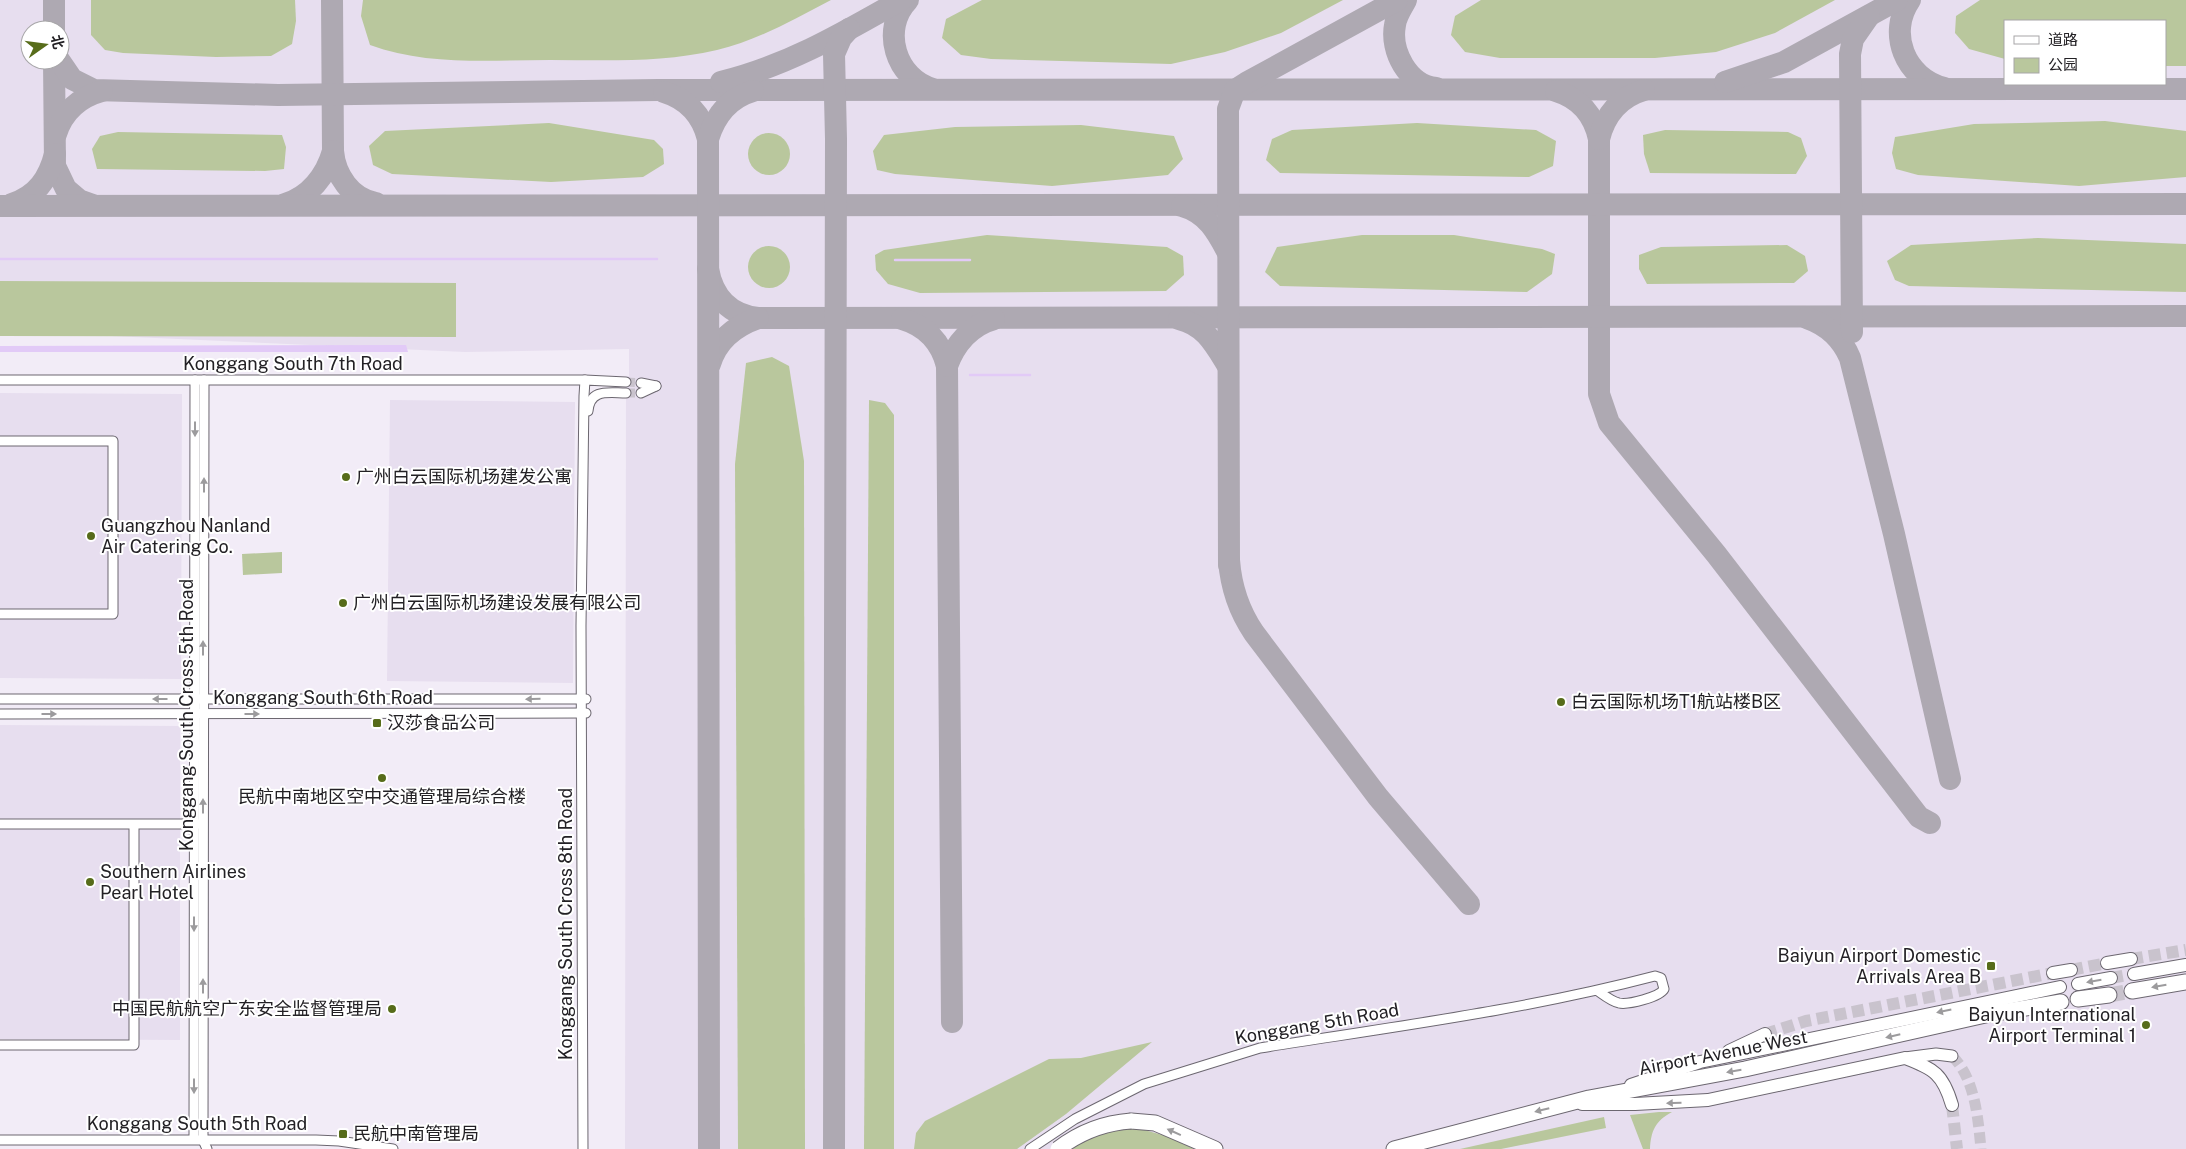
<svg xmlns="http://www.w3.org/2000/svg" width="2186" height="1149" font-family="'Public Sans','Noto Sans SC',sans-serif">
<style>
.built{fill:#e7deef;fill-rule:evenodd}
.green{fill:#b9c79d}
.water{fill:#e2caf7}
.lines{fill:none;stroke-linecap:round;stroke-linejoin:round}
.stream{stroke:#e2caf7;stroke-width:2.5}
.taxiway{stroke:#aea9b2;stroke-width:22}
.minor-tunnel{stroke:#c9c3cd;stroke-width:9;stroke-dasharray:9 4.5;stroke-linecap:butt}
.tertiary-tunnel{stroke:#c9c3cd;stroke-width:11;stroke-dasharray:11 5.5;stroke-linecap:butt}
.secondary-tunnel{stroke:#c9c3cd;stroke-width:12;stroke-dasharray:12 6;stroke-linecap:butt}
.trunk-tunnel{stroke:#c9c3cd;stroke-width:15;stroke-dasharray:15 8;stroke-linecap:butt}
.minor-casing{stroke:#6c6770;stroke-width:11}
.tertiary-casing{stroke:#6c6770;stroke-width:13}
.secondary-casing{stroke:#6c6770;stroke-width:14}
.trunk-casing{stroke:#6c6770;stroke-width:17}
.minor{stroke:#fff;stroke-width:9}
.tertiary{stroke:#fff;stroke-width:11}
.secondary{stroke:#fff;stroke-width:12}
.trunk{stroke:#fff;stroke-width:15}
.trunk-bridge-casing{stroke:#6c6770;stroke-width:17;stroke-linecap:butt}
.trunk-bridge{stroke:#fff;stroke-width:15}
.oneway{fill:#9c9b9d}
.poi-dot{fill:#576c1a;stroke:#fff;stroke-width:2}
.labels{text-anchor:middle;stroke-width:4;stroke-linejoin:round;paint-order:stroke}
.street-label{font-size:18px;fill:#232125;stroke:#fff}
.poi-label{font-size:18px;fill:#232125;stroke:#fff;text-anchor:start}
</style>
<rect width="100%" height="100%" fill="#f2ecf7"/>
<g class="built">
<path d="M0,0h2186v1149h-1561l1,-767v-5l3,-1v-27l-164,3 -465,-21zM2005,21h160v63h-160zM30,30h30v30h-30z"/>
<path d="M0,393l182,1 -1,285 -181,-1z"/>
<path d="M390,400l185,2 -2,281 -186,-2z"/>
<path d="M0,725l180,1v314l-180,-1z"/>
</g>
<g class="green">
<path d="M91,0h204l1,21 -4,23 -21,12 -55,1 -93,-4 -18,-3 -14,-15z"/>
<path d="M363,0h468c-37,19 -74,41 -114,50 -55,13 -111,10 -167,10 -59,0 -124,6 -180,-15l-9,-29z"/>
<path d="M982,0h361l-62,33 -56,19 -54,12 -180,-5 -30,-4 -19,-17 4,-19z"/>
<path d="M1481,0h354l-60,33 -59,19 -61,6h-155l-35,-6 -14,-17 4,-19z"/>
<path d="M1980,0h206v66h-21v-45h-160v38l-36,-10 -14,-16 1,-17z"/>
<path d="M2105,121l81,10v46l-107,9 -161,-11 -22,-6 -4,-16 3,-16 79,-13z"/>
<path d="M549,123l105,17 9,9 1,15 -21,13 -92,5 -159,-8 -19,-9 -4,-19 16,-15z"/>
<path d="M1417,123l119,7 20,11 -3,25 -24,11 -249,-4 -14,-13 6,-21 20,-9z"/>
<path d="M1081,125l93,11 9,23 -15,16 -116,11 -157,-12 -18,-4 -4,-19 11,-16 71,-8z"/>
<path d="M1665,130l123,2 13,6 6,18 -11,18 -146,-1 -6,-19 -1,-19z"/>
<path d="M118,132l164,3 4,12 -2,22 -19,2 -168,-2 -5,-20 8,-13z"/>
<circle cx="769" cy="154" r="21"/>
<path d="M987,235l180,12 16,9 1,19 -18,16 -246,2 -32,-9 -12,-14 -1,-15 9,-5z"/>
<path d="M1362,235h92l88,14 13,5 -3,20 -25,18 -247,-6 -15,-14 12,-25z"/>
<path d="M2038,238l148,6v48l-277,-6 -14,-6 -8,-19 24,-16z"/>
<path d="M1787,245l18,11 3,15 -14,12 -147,1 -8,-15v-14l22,-8z"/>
<circle cx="769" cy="267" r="21"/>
<path d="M0,281l456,2v54l-456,-1z"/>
<path d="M772,357l17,9 15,95 1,688h-67l-3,-685 11,-101z"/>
<path d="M869,400l16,3 9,12v734h-30z"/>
<path d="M282,552v21l-39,2 -1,-21z"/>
<path d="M1152,1042l-86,72 -49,35h-103l2,-16 9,-12 124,-62 32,-1z"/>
<path d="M1659,1112h13c-17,9 -21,19 -22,37h-7l-13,-34z"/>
<path d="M1604,1117l2,11 -105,21h-41z"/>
<path d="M1121,1127l20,2 25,7 28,13h-126l10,-8z"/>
</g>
<path class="water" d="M406,345l2,7h-408v-6z"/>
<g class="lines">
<g class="stream">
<path d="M0,259h657"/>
<path d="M895,260h75"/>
<path d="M970,375h60"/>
</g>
<g class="taxiway">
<path d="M54,0v30"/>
<path d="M332,0l1,151"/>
<path d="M908,0c-28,29 -12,79 25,89"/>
<path d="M1406,0c-4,8 -10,16 -11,25 -5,26 13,60 41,63"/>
<path d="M1910,0c-23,33 -5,78 34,88"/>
<path d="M54,60l1,106 11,23 13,11 14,5"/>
<path d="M59,60l13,19 22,11 184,5 380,-5 1528,-1"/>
<path d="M721,82c66,-16 122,-49 180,-82"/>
<path d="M1725,82l59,-20 113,-62"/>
<path d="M1556,91c23,7 38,24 43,48v255l10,29 107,131 203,263 11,6"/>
<path d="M664,92c23,7 38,23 44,47"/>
<path d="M56,134c7,-22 24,-37 46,-43"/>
<path d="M1599,139c6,-24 21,-42 45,-49"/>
<path d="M12,204c25,-8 37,-26 43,-50"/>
<path d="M285,204c24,-7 41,-28 48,-53 2,24 18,48 43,52"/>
<path d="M0,206l2186,-2"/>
<path d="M1182,206c25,7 35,26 46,47"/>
<path d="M708,269c5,28 22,46 50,49l1428,-2"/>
<path d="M1807,318c20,7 35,21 43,40l44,176 56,245"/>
<path d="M902,319c24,7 39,23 45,47l5,656"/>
<path d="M1179,319c26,6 36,26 49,47"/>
<path d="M1852,332l-2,-278 3,-15 16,-23"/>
<path d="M710,364c7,-24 25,-38 48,-46"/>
<path d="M947,366c8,-22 24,-41 47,-47"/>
<path d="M1229,560c2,27 10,51 25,73l124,164 91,107"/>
<path d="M1229,565l-1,-456 7,-19 11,-7 151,-83"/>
<path d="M709,1149l-1,-1010c7,-23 21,-41 45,-48"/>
<path d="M834,1149l2,-1010 -2,-85 7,-16 8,-9"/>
</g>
<g class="minor-tunnel">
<path d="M626,382l15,1"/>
<path d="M626,393h15"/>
</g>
<path class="tertiary-tunnel" d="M1952,1056c23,22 26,62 29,93"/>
<g class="secondary-tunnel">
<path d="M2131,959l55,-9"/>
<path d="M2071,970l36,-7"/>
<path d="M2111,978l23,-4"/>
<path d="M1765,1034l41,-13 247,-48"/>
<path d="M1952,1105l5,44"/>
</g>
<path class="trunk-tunnel" d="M2109,995l23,-4"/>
<g class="minor-casing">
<g id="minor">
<path d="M0,380h585"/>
<path d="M204,380l-1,760 4,9"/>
<path d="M641,383l15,3"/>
<path d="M641,393l15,-7"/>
<path d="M588,411c2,-23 21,-18 38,-18"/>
<path d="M0,441h113v173h-113"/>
<path d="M0,699h586"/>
<path d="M0,714l586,-1"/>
<path d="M0,824h201"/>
<path d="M0,1045h134v-220"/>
<path d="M194,1139l1,-759"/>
<path d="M0,1140h316l23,1 54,8"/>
<path d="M583,1149l-2,-523 3,-230 1,-16 41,2"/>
<path d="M1030,1149l45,-30 69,-35 116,-36c132,-21 265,-38 395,-72l6,2 3,11c-4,8 -36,16 -45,14 -8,-2 -14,-7 -21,-12"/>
</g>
</g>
<g class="tertiary-casing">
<path id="tertiary" d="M1905,1058l31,-4 16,2"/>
</g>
<g class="secondary-casing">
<g id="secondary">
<path d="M2107,963l24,-4"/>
<path d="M2053,973l18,-3"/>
<path d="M2134,974l52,-9"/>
<path d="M2078,984l33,-6"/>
<path d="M1729,1051l36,-17"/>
<path d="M1631,1085l69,-23 360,-75"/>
<path d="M1582,1104h53l73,-4 197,-42c29,11 38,16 47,47"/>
</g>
</g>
<g class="trunk-casing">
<g id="trunk">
<path d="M2132,991l54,-9"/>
<path d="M2078,999l31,-4"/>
<path d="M1131,1121l24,2 60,26"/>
<path d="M1394,1149l195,-51 156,-29 245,-55 71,-12"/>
</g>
</g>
<use href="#minor" class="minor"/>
<use href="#tertiary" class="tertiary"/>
<use href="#secondary" class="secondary"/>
<use href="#trunk" class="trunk"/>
<g class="trunk-bridge-casing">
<path id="trunk-bridge" d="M1058,1149c22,-17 45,-26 73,-28"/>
</g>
<use href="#trunk-bridge" class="trunk-bridge"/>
</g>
<defs><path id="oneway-solid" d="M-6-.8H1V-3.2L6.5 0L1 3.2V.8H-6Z" transform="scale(1.25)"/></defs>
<g class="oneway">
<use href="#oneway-solid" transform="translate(195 429) rotate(90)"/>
<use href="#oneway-solid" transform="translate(204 485) rotate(-90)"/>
<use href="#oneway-solid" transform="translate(203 648) rotate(-90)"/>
<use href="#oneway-solid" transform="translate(160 699) rotate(-180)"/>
<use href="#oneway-solid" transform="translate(533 699) rotate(179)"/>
<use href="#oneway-solid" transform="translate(49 714)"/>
<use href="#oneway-solid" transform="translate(252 714)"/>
<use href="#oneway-solid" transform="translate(203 806) rotate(-90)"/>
<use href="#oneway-solid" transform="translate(194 924) rotate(90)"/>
<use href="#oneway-solid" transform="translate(2094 981) rotate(170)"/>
<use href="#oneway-solid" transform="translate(203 986) rotate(-90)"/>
<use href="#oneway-solid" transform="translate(2159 986) rotate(170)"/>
<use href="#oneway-solid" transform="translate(1944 1011) rotate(168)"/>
<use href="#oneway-solid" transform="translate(1893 1036) rotate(167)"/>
<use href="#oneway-solid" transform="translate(1734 1071) rotate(170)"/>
<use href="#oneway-solid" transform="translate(194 1086) rotate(90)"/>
<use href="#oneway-solid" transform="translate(1674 1103) rotate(178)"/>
<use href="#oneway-solid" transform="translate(1542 1110) rotate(166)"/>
<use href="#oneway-solid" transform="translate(1174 1132) rotate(-156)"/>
</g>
<g class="poi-dot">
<circle cx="346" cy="477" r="5"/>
<circle cx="91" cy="536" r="5"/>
<circle cx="343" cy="603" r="5"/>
<circle cx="1561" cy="702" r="5"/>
<rect x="372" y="718" width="10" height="10" rx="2.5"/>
<circle cx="382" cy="778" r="5"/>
<circle cx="90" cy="882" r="5"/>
<rect x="1986" y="961" width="10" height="10" rx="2.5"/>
<circle cx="392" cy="1009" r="5"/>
<circle cx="2146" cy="1025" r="5"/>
<rect x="338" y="1129" width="10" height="10" rx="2.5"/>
</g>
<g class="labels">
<g class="street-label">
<text x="293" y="370">Konggang South 7th Road</text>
<text x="323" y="704">Konggang South 6th Road</text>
<text transform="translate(187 715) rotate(-90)" y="6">Konggang South Cross 5th Road</text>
<text transform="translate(566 924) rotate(-90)" y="6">Konggang South Cross 8th Road</text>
<text transform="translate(1317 1024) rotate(-10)" y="6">Konggang 5th Road</text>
<text transform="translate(1723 1053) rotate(-11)" y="6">Airport Avenue West</text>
<text x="197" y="1130">Konggang South 5th Road</text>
</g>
<g class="poi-label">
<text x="356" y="483">广州白云国际机场建发公寓</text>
<text x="101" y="532">Guangzhou Nanland<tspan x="101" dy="21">Air Catering Co.</tspan></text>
<text x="353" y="609">广州白云国际机场建设发展有限公司</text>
<text x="1571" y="708">白云国际机场T1航站楼B区</text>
<text x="387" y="729">汉莎食品公司</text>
<text x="382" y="803" text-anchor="middle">民航中南地区空中交通管理局综合楼</text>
<text x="100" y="878">Southern Airlines<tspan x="100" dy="21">Pearl Hotel</tspan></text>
<text x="1981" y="962" text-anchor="end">Baiyun Airport Domestic<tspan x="1981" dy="21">Arrivals Area B</tspan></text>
<text x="382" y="1015" text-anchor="end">中国民航航空广东安全监督管理局</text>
<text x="2136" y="1021" text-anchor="end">Baiyun International<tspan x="2136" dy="21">Airport Terminal 1</tspan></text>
<text x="353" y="1140">民航中南管理局</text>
</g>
</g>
<rect x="2004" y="20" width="162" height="65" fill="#ffffff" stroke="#a7a6a8"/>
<rect x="2014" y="36" width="25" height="8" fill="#ffffff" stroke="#a7a6a8"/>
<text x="2048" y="45" font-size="15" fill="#232125">道路</text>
<rect x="2014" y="58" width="25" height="15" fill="#b9c79d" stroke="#a7a6a8"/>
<text x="2048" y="70" font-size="15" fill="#232125">公园</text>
<g transform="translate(45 45) rotate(76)"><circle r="24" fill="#ffffff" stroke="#a7a6a8"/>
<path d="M0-4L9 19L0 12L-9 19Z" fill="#576c1a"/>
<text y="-8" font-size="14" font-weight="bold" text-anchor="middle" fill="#232125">北</text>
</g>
</svg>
